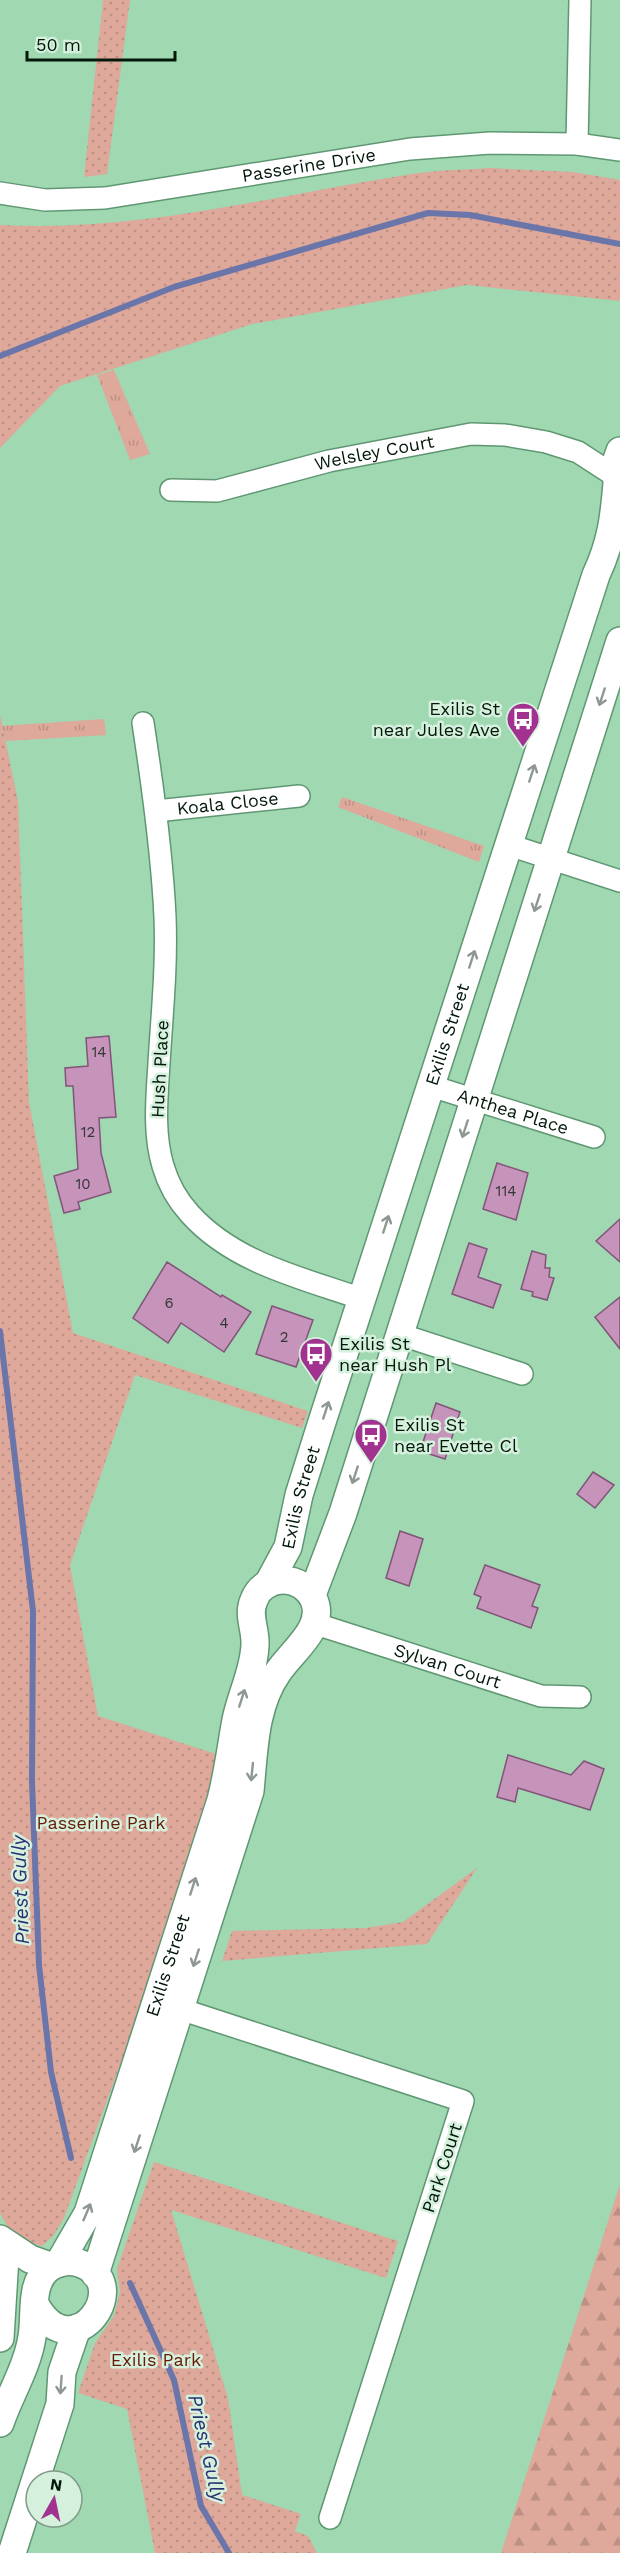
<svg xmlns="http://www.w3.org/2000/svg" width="620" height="2553" font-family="'Work Sans',sans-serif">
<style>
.grass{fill:url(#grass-tufts)}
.forest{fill:url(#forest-firs)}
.park{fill:url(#park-dots)}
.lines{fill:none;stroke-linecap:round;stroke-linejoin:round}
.stream{stroke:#6a75aa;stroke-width:6}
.building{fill:#c693ba;stroke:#825479;stroke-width:1.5}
.minor-casing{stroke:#609773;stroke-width:24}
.tertiary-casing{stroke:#609773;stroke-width:30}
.minor{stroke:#fff;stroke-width:21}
.tertiary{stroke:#fff;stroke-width:27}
.oneway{stroke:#8e9791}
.labels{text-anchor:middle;stroke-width:5;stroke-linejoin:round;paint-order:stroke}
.number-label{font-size:15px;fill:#343737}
.street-label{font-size:18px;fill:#03180b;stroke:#d5f1dd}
.poi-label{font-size:18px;fill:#03180b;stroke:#d5f1dd;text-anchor:start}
.park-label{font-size:18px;fill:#671a07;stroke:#d5f1dd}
.water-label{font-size:20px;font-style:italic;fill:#2a3072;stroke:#d5f1dd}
</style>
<defs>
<pattern id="grass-tufts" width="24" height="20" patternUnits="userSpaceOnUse" patternTransform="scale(1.5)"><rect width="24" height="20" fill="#dea89b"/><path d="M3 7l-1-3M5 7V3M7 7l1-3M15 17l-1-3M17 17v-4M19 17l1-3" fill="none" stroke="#bd9084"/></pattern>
<pattern id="forest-firs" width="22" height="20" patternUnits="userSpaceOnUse" patternTransform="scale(1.5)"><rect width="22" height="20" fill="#dea89b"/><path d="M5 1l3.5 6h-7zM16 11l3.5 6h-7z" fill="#bd9084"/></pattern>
<pattern id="park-dots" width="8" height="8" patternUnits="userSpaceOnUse" patternTransform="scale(1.5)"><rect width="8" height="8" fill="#dea89b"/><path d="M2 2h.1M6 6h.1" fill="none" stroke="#bd9084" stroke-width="1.8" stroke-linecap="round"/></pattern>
</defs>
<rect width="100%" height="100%" fill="#9fd8b1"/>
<g class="grass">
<path d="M114,370l36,84 -20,6 -33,-85z"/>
<path d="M104,719l2,16 -100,6 -4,-15z"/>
<path d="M342,797l142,49 -5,16 -141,-55z"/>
</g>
<path class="forest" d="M620,2184v369h-119z"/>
<g class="park">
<path d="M103,0h27l-23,174 -23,3z"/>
<path d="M489,168l84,4 47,8v121l-153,-16 -215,39 -192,62 -60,62v-223c139,8 275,-30 412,-51 25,-4 51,-4 77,-6z"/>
<path d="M0,715l18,86 11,301 44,231 235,78 -6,17 -167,-53 -65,190 28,151 121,39 -40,149 -115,314 -10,17 -12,11c-22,-6 -32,-12 -42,-33z"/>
<path d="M477,1868l-50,76 -205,17 10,-30 133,-3 38,-6z"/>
<path d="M154,2162l244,79 -12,37 -215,-68 57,188 14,97 59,19 -6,17 13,5 9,17h-162l-28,-144 -49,-16 17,-50 19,-27 6,-24 -3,-23z"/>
</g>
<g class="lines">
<g class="stream">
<path d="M0,356l174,-69 254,-74 42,2 150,29"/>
<path d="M0,1331l33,280 -1,171 7,183 12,107 20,86"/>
<path d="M130,2283l44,97 27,126 28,47"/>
</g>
</g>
<g class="building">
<path d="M109,1036l7,81 -17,1 2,35 10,39 -33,10 2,7 -16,4 -10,-37 24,-7 -5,-83h-7l-1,-18 23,-2 -2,-28z"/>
<path d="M497,1163l31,10 -12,47 -33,-11z"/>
<path d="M620,1219v43l-24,-21z"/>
<path d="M469,1243l18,6 -9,28 23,8 -8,23 -41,-14z"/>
<path d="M532,1251l14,4 -1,13h5l-1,9 5,1 -7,22 -15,-4 1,-4 -12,-3z"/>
<path d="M167,1262l54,35 1,-2 29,17 -27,40 -43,-29 -13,20 -35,-25z"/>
<path d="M620,1297v52l-25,-32z"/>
<path d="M272,1306l41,14 -17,47 -40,-13z"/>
<path d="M436,1403l24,9 -15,47 -25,-8z"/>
<path d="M593,1472l21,13 -19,23 -18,-14z"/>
<path d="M400,1531l23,8 -14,47 -23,-8z"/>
<path d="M485,1565l55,20 -8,21 6,2 -7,20 -54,-20 4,-11 -7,-3z"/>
<path d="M508,1755l63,20 13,-14 20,8 -14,41 -72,-22 -3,14 -18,-5z"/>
</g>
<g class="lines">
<g class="minor-casing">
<g id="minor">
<path d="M577,144l3,-144"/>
<path id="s1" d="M0,193l45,7 60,-2 305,-49 80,-6 87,1 43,6"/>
<path id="s2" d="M171,490l46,1 112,-30 142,-27 34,1 41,7 32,10 37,24"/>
<path d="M143,723c10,65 19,129 22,194 2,49 -3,97 -6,146 -2,34 -6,70 4,103 5,17 15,35 27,48 44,49 112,64 172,85"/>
<path id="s3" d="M156,811l143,-15"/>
<path d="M509,845l111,36"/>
<path id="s4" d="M431,1086l163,51"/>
<path d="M399,1334l123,40"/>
<path id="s5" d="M316,1624l225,72 39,1"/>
<path d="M180,2009l283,92 -133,417"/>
</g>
</g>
<g class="tertiary-casing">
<g id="tertiary">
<path d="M620,451l-6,17 6,21"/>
<path id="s6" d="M268,1584l20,-37 11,-52 22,-70 275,-850c15,-32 18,-56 21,-92"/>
<path d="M312,1595l31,-82 277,-872"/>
<path d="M0,2239l30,20 20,7"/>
<path id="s7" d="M59,2263l29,-50 133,-413c7,-27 10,-53 15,-80 5,-25 18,-49 19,-75 1,-16 -8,-30 -1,-45 10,-27 49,-26 60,0 12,27 -22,51 -36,72 -24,34 -24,79 -28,119l-155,483"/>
<path d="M0,2338l5,-81"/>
<path d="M0,2423c10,-29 27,-55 32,-86 4,-23 -3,-54 17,-69 8,-6 20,-8 30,-5 58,19 -5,109 -43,43"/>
<path d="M12,2553l48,-149 2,-32 15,-44"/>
</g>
</g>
<use href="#minor" class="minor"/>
<use href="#tertiary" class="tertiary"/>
</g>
<defs><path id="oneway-shaft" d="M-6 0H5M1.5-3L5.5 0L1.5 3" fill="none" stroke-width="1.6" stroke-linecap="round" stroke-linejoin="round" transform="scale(1.5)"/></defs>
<g class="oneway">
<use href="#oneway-shaft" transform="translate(602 697) rotate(108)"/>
<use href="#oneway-shaft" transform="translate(532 773) rotate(-72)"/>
<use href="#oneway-shaft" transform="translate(537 903) rotate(108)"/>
<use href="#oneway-shaft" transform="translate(472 959) rotate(-72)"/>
<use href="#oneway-shaft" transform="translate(465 1129) rotate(108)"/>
<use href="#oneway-shaft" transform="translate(386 1224) rotate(-72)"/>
<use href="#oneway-shaft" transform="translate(326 1410) rotate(-72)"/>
<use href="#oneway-shaft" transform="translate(355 1475) rotate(108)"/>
<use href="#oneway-shaft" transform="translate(242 1698) rotate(-72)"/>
<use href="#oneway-shaft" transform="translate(252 1772) rotate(96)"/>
<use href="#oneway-shaft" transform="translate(193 1886) rotate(-72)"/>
<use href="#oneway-shaft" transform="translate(196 1958) rotate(108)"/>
<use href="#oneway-shaft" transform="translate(137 2144) rotate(108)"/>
<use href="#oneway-shaft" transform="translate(87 2212) rotate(-67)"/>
<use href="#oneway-shaft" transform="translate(61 2385) rotate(94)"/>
</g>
<defs>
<g id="bus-pin" transform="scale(1.725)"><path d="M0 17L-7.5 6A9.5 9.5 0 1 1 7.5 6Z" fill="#a13290" stroke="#d5f1dd"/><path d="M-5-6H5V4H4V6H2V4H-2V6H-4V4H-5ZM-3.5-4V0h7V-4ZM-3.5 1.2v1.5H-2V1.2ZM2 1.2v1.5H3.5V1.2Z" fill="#fff"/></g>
</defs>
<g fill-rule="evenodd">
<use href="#bus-pin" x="523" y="719"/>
<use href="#bus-pin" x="316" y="1354"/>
<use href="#bus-pin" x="371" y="1435"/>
</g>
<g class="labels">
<g class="number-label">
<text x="99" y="1057">14</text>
<text x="88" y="1137">12</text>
<text x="83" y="1189">10</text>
<text x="506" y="1196">114</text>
<text x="169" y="1308">6</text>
<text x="224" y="1328">4</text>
<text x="284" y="1342">2</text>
</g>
<g class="street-label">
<text dy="6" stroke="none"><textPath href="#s1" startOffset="312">Passerine Drive</textPath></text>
<text dy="6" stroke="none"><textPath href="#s2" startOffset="208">Welsley Court</textPath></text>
<text dy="6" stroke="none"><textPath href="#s3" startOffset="72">Koala Close</textPath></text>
<text dy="6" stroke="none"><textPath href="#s6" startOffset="579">Exilis Street</textPath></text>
<text transform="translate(160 1069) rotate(-87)" y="6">Hush Place</text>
<text dy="6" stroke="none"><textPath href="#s4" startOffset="86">Anthea Place</textPath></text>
<text dy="6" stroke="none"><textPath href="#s6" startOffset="93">Exilis Street</textPath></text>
<text dy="6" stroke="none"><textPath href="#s5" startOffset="138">Sylvan Court</textPath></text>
<text dy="6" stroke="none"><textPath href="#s7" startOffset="318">Exilis Street</textPath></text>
<text transform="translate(442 2168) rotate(-72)" y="6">Park Court</text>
</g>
<g class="poi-label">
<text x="500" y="715" text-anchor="end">Exilis St<tspan x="500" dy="21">near Jules Ave</tspan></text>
<text x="339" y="1350">Exilis St<tspan x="339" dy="21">near Hush Pl</tspan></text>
<text x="394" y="1431">Exilis St<tspan x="394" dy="21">near Evette Cl</tspan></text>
</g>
<g class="park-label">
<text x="101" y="1829">Passerine Park</text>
<text x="156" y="2366">Exilis Park</text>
</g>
<g class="water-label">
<text transform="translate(20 1890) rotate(-92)" y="7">Priest Gully</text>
<text transform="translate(207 2448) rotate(77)" y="7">Priest Gully</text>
</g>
</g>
<g transform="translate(54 2499) rotate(9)"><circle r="28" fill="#d5f1dd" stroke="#819a89" stroke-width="1.5"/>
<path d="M0-4.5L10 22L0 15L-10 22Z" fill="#a13290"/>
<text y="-9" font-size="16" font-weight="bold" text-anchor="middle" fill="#03180b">N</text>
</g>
<path d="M27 51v9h148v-9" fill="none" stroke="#03180b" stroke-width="3"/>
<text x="36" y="51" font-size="18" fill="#03180b" stroke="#d5f1dd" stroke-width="4.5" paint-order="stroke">50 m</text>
</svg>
